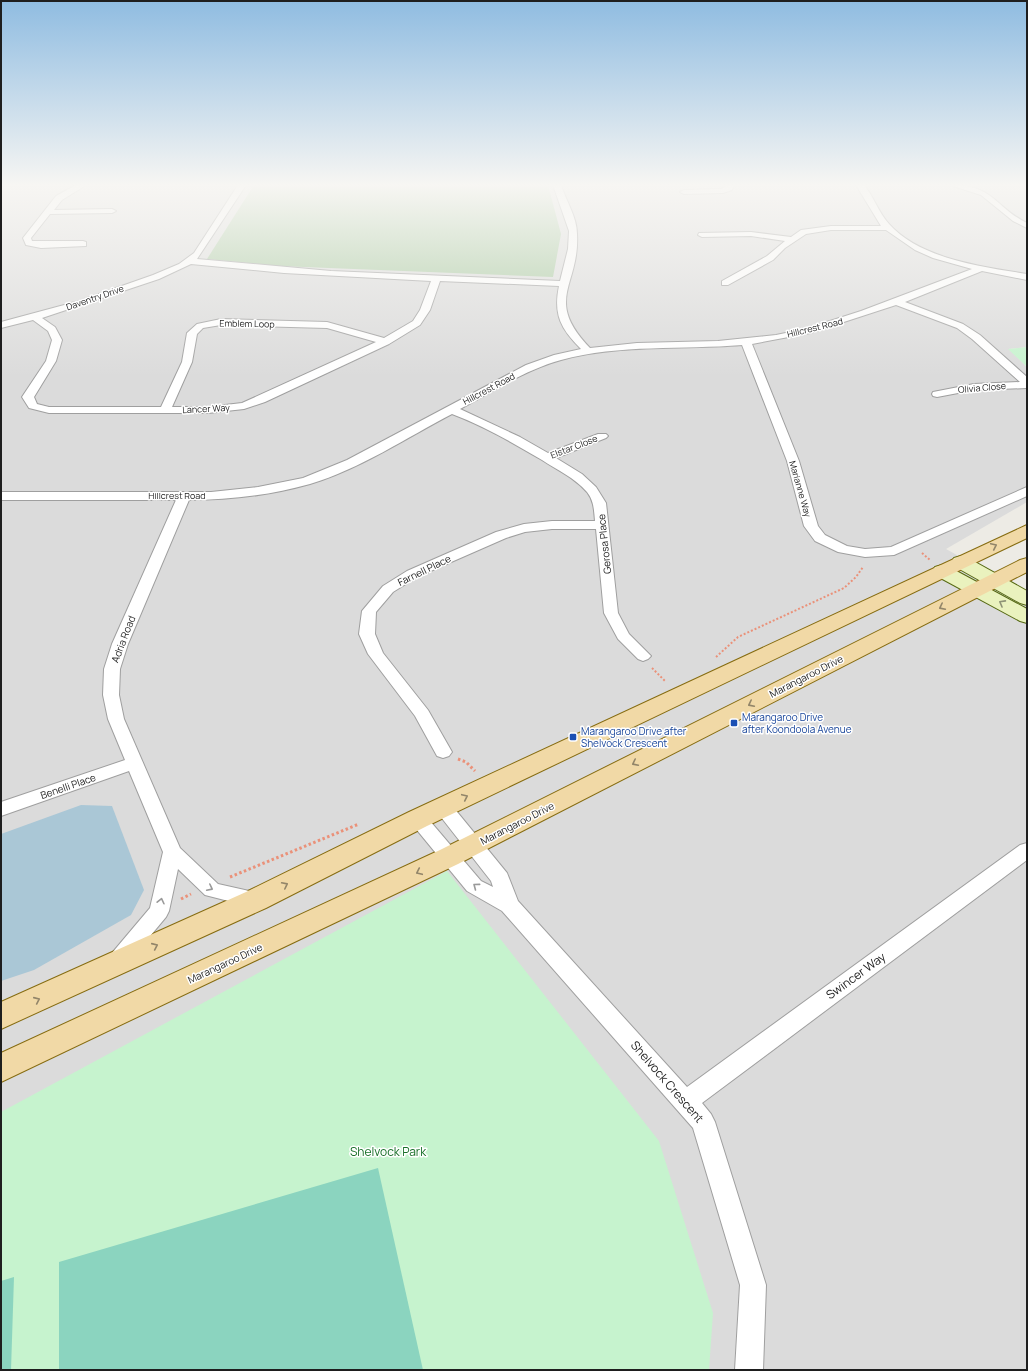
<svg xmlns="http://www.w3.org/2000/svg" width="1028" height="1371" font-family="Manrope,sans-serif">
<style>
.residential{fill:#dbdbdb}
.forest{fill:#a6c89e}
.park{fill:#c6f3ce}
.pitch{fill:#8bd4bf}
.water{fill:#aac7d6}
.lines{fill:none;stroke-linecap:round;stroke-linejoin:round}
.street-casing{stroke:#9f9f9f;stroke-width:2}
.secondary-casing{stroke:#556811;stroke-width:2}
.primary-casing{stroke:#866c11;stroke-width:2}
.path-far1{stroke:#ea9179;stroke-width:2;stroke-dasharray:2 2;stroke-linecap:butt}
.path{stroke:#ea9179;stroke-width:3;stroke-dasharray:2.5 2.5;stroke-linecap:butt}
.street{fill:#fff;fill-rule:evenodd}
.secondary{fill:#eaf2be;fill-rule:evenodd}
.primary{fill:#f1d9a6;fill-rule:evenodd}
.oneway{stroke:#928569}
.oneway2{stroke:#8e9376}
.oneway3{stroke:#9a9a9a}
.transit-dot{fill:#1a4fb4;stroke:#fff;stroke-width:1.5}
.labels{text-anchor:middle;stroke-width:3;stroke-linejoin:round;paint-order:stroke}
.far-street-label{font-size:9px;fill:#1e1e1e;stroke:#fff}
.street-label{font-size:10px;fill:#1e1e1e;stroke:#fff}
.transit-label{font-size:10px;fill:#164399;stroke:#fff;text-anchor:start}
.near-street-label{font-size:12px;fill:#1e1e1e;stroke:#fff}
.near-park-label{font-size:12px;fill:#186f28;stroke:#fff}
</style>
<rect width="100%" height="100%" fill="#edebe5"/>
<path class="residential" d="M1,185h1026v162l-18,2 18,18v135l-81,47 81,45v776h-1026z"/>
<path class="forest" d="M254,185h294l13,49 -8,43 -274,-11 -72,-7z"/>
<g class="park">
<path d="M1027,347v20l-19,-18z"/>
<path d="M447,871l212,270 54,172 -4,57h-708v-258z"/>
</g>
<g class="pitch">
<path d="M378,1168l45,202h-364v-108z"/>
<path d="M14,1277l-3,93h-10v-89z"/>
</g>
<path class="water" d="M81,805l31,1 32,84 -13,25 -97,55 -33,11v-147z"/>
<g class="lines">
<g class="street-casing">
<g id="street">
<path d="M76,185h10l-24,15 -8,10 58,-1 4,2 -4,2 -62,1 -19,24 1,3h51l3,1v4l-45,2 -15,-3 -3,-7 33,-42z"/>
<path d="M238,185h8l-49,74 134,12 229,10 8,-32 1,-18 -16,-46h8c5,16 16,32 16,49 3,52 -34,65 13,114l47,-5 81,-2 58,-6 29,-6 56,-18 111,-42 -39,-11 -18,-8 -29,-20h-55l-25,4 -21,14 -12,12 -45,25h-6v-4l45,-25 18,-15 -34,-5 -49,1 -4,-2 1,-2 52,-1 40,5 10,-7 30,-4h50l-25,-41h8c10,12 14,27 25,39 31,35 94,43 138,50v6l-45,-9 -77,31 58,22 17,11 47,42v11l-53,2 -37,7 -4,-1 -1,-2 1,-2 41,-8 46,-2 -48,-43 -15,-11 -61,-23 -86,28 -58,11 47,117 19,65 7,9 22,11 18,3 26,-2 136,-60v9l-133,59 -29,2 -27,-5 -23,-11 -11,-15 -17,-65 -45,-116c-60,5 -122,-1 -181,15 -36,10 -68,31 -101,49l60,28 28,16 50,-19h8l2,2 -2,2 -50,20 26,16 14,13 10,16 12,110 11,21 22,22 -3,3 -5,2 -5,-2 -20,-20 -14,-26 -8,-84h-44l-27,3 -19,6 -89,39 -24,15 -17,20 -1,22 8,19 45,57 24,42 -3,4 -6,2 -6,-2 -22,-40 -47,-62 -9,-20 3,-23 21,-25 24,-15 89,-39 28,-8 28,-3h43c-1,-11 -1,-20 -8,-29 -12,-14 -30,-22 -45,-32 -29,-17 -58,-34 -90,-46 -46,24 -92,55 -142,70 -39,11 -81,16 -121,16l-61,144 -8,25 -1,26 5,24 56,129 38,36 45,10 3,6 -3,6 -7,2 -51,-13 -27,-26 -9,42 -3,6 -40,48 -7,3 -7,-3 -3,-6 3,-6 38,-45 13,-56 -34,-81 -128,45v-14l124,-42 -17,-41 -5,-24 1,-26 8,-25 64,-144h-175v-8h210l47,-5 45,-9 44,-18 179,-95 28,-10 27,-6c-20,-20 -28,-34 -22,-63l-119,-5 -10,29 -10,15 -31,19 -124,58 -21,7 -36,4h-159l-20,-5 -7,-11 24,-36 6,-21 -4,-9 -15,-11 -32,8v-6l78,-21 74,-26 26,-11 15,-11zM191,264l93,9 147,8 -11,29 -7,11 -29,17 -57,-16 -106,-3 -24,5 -10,9 -5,29 -21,45h-112l-12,-3 -3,-7 22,-36 6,-21 -7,-13 -13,-9 117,-39zM221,325l106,3 49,14 -134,61 -34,4h-36l20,-45 5,-28 6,-6z"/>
<path d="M726,185h8l-2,5 -9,3 -39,1 -4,-2 4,-2 38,-1z"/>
<path d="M950,185c45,0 44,22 77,38v5l-14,-7 -32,-26z"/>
<path d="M443,800l6,2 58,71 11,28 169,186 333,-242 7,-2v17l-325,243 9,11 4,8 51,163 -3,85h-28l5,-85 -47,-157 -191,-217 -35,-20 -55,-67 -3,-5 3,-5 6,-2 6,2 57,67 12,6 -2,-6 -54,-69 -3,-5 3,-5z"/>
</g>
</g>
<g class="secondary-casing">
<g id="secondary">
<path d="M961,556l7,2 59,33v14l-7,-2 -66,-37 -3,-4 3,-4z"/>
<path d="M942,565l7,2 78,42v14l-7,-2 -85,-46 -3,-4 3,-4z"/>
</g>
</g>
<g class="primary-casing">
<g id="primary">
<path d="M1027,525v13l-600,288 -161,82 -265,121v-27l245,-110 163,-80z"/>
<path d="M1027,558v14l-569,292 -457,218v-29l439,-203 580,-290z"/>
</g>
</g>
<g class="path-far1">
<path d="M922,553l8,7"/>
<path d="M716,657l22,-20 106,-49 12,-11 7,-10"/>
<path d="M652,668l13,13"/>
</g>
<g class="path">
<path d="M458,759l8,3 9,9"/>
<path d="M230,877l129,-53"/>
<path d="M181,899l10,-5"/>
</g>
<use href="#street" class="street"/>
<use href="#secondary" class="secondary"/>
<use href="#primary" class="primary"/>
</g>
<defs><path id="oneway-chevron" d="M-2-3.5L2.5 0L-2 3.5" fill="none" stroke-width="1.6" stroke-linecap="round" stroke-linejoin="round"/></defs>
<g class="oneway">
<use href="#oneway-chevron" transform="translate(994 546) rotate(-25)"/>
<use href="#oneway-chevron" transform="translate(942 607) rotate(153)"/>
<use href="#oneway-chevron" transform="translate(751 704) rotate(153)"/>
<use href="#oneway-chevron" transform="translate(635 763) rotate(153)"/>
<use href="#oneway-chevron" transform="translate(465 797) rotate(-25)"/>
<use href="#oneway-chevron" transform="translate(419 872) rotate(155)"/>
<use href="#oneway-chevron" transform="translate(285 885) rotate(-27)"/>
<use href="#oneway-chevron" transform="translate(155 946) rotate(-24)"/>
<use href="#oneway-chevron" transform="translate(37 1000) rotate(-24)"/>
</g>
<use class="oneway2" href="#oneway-chevron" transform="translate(1002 603) rotate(-151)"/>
<g class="oneway3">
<use href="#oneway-chevron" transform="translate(476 886) rotate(-143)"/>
<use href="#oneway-chevron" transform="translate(210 888) rotate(27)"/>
<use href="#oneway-chevron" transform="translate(161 901) rotate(-77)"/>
</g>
<linearGradient id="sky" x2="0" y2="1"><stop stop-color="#8fbce1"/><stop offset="0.49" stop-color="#f7f6f3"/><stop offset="1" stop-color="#f7f6f3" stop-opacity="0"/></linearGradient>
<rect width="1028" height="377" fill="url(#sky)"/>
<g class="transit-dot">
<rect x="730" y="719" width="8" height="8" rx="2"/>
<rect x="569" y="733" width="8" height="8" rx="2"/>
</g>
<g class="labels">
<g class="far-street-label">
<text transform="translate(95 298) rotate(-19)" y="3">Daventry Drive</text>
<text transform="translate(247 324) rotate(1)" y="3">Emblem Loop</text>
<text transform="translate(815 328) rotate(-14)" y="3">Hillcrest Road</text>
<text transform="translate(982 388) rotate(-5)" y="3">Olivia Close</text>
<text transform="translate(489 389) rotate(-28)" y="3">Hillcrest Road</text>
<text transform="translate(206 409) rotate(-3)" y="3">Lancer Way</text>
<text transform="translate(574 447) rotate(-21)" y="3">Elstar Close</text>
<text transform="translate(800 489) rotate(74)" y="3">Marianne Way</text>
<text x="177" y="499">Hillcrest Road</text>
</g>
<g class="street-label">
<text transform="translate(604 544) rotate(-96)" y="4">Gerosa Place</text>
<text transform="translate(424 570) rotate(-26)" y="4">Farnell Place</text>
<text transform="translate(123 639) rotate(-69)" y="4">Adria Road</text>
<text transform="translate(806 676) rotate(-27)" y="4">Marangaroo Drive</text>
<text transform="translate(68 786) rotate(-19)" y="4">Benelli Place</text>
<text transform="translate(517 823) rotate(-27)" y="4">Marangaroo Drive</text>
<text transform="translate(225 963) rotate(-25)" y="4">Marangaroo Drive</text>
</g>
<g class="transit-label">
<text x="742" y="721">Marangaroo Drive<tspan x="742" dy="12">after Koondoola Avenue</tspan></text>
<text x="581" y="735">Marangaroo Drive after<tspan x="581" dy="12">Shelvock Crescent</tspan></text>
</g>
<g class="near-street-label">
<text transform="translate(856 976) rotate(-36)" y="4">Swincer Way</text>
<text transform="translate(667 1082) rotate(49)" y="4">Shelvock Crescent</text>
</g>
<g class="near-park-label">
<text x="388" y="1156">Shelvock Park</text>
</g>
</g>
<rect width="1028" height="1371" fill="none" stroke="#1e1e1e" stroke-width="4"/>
</svg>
